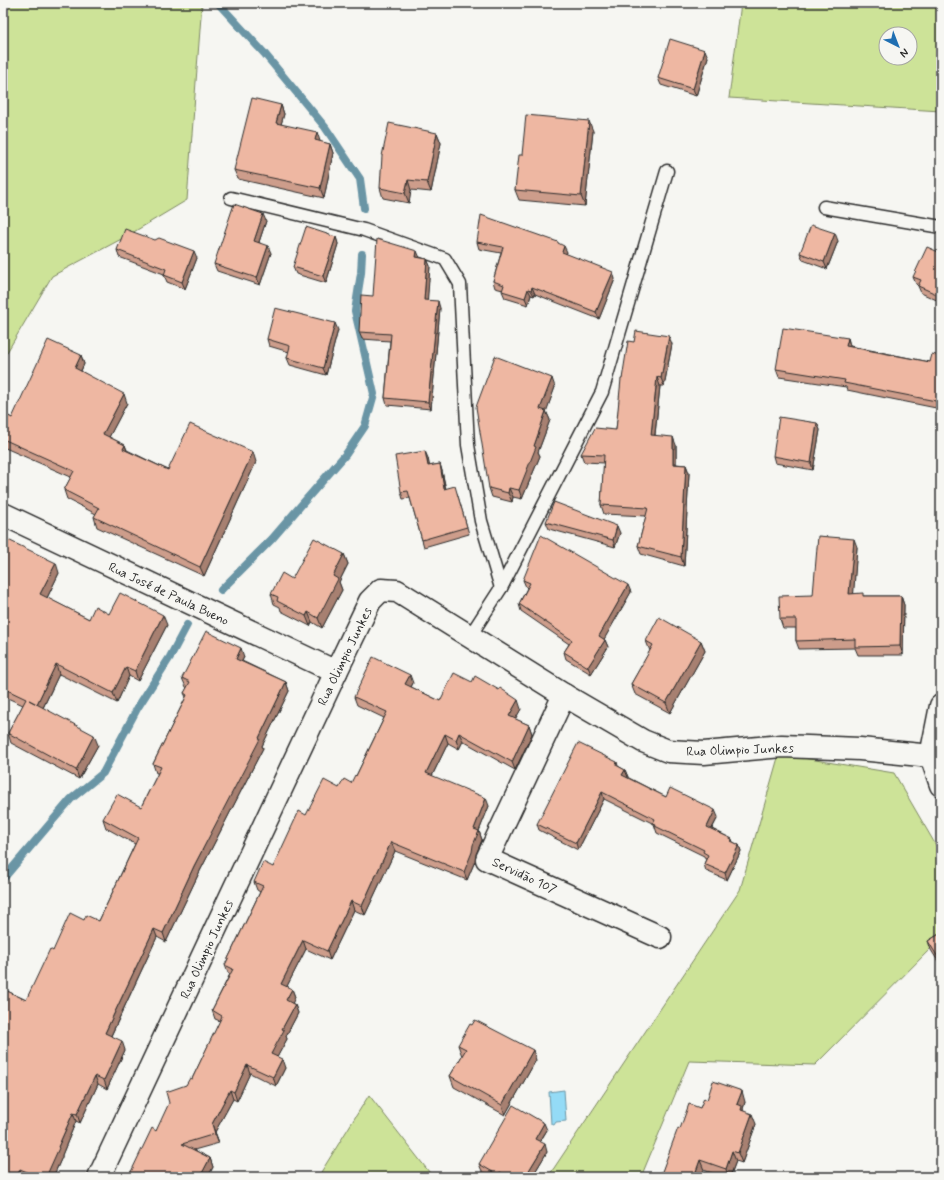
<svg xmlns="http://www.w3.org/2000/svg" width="944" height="1180" font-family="Mynerve,sans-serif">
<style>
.green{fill:#cde398;stroke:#7c8762;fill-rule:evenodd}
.water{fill:#94dbf6;stroke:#6a95a5}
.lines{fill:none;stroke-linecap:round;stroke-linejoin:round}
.stream{stroke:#6a95a5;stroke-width:8}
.service-casing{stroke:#2b2b2b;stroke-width:15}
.minor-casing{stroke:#2b2b2b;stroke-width:25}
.service{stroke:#f6f6f2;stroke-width:12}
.minor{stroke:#f6f6f2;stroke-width:22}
.wall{fill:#cd9d8b;stroke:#2b2b2b}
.shaded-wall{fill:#a78071;stroke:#2b2b2b}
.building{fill:#eeb7a2;stroke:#2b2b2b}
.labels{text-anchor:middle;stroke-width:3.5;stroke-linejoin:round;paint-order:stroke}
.street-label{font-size:13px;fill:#2b2b2b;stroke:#f6f6f2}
</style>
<rect width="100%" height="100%" fill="#f6f6f2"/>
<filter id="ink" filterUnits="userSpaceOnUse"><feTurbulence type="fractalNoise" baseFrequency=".025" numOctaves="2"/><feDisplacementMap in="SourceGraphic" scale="8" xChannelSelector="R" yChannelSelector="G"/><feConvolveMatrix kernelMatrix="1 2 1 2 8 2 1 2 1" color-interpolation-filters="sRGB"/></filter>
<g filter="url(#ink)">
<g class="green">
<path d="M3,3h199l-15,197 -60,36 -75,40 -49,83z"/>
<path d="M741,3h200v108l-212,-13zM886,34h24v24h-24z"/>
<path d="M779,754l115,19 47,81v84l-126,127 -126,-4 -48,116h-93l192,-287z"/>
<path d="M369,1095l64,82h-115z"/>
</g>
<path class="water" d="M564,1090l2,31 -10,1 -2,3 -3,-1 -2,-32z"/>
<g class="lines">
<g class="stream">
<path d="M218,3l46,50 61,74 35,52 4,29"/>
<path d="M221,590l51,-51 31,-36 43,-49 19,-28 9,-32 -19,-83 6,-38 1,-19"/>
<path d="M3,879l68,-80 32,-26 35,-66 32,-50 17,-32"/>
</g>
<g class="service-casing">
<g id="service">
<path d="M231,198l133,32 81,29 15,25 8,161 13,76 20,67"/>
<path d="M824,207l117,20"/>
<path d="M470,636l31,-48 101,-196 65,-221"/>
</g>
</g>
<g class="minor-casing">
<g id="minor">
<path d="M3,514l333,158"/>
<path d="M564,695l-77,164 173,78"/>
<path d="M941,706l-10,50 10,29"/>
<path d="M99,1177l237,-505 34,-71 11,-11 16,1 167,104 79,46 25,10 36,2 78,-7 78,3 71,7"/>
</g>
</g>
<use href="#service" class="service"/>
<use href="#minor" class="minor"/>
</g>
<g class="wall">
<path d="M708,57l-12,39 -35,-11 -3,-7z"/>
<path d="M281,105l3,9 -3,10 39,17v1l10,2 3,9 -9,45 -86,-19 -4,-9z"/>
<path d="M593,131l-8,75 -66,-6 -4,-10 7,-35z"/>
<path d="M437,133l4,10 -10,49 -20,-2 -2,13 -26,-5 -3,-10z"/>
<path d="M266,221l-7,21 12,11 -11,32 -43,-14 -3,-7z"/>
<path d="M336,237l2,7 -12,39 -30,-9 -3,-7z"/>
<path d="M838,241l-11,28 -24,-9 -3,-7z"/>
<path d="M477,242l82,2 8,8 -1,2 49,25 -16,40 -64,-25 -1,2 -3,-1 -3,10 -23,-7 -3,-7 1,-1 -8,-2 -2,-7 8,-28 -22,-4z"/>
<path d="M117,250l80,8 -12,31 -18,-7 -3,-7v-1l-45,-17z"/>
<path d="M941,253v49l-20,-9 -3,-7 -2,-2 -3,-7z"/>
<path d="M420,258l7,1 3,7 -3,34 13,8 -9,101 -44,-4 -2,-7 5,-57 -28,-2 -3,-7z"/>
<path d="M338,330l-12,45 -36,-10 -3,-7 2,-6 -20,-6 -2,-7z"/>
<path d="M848,338l2,8 80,16 10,-6 1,-2v55l-94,-19 -1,-3 -67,-10 -3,-8z"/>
<path d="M634,342l38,2 -8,42h-4l-5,49 21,10v19l10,1 3,8 -5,93 -43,-12 -3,-8 8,-30 -42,-2 -3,-9 3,-42 -20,-1 -3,-8 35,-24 6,-51z"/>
<path d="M81,355l3,9 -3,7 46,32 -18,34 16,8 2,5 41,20 88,-8 -52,114 -107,-49 -3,-10 2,-3 -29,-15 -3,-9 7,-13 -68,-30v-34l9,5z"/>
<path d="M555,387l-9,24 4,9 -12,32 2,4 -18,43 -9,-2 -1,5 -20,-5 -3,-9z"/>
<path d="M817,423l3,7 -7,40 -38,-7 -2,-7z"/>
<path d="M428,458l1,8 11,-2 2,7 4,18 11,4 12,41 -45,13 -14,-49 -7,1 -2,-7z"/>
<path d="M546,522l74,11 -5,14 -66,-18z"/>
<path d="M3,540l56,33 -12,25 42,21 20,-5 58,11 -29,56 -9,-5 -12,27 -58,-29 -16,34 55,37 -19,34 -68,-36 -3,-10 15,-28 -20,-9z"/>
<path d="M857,547l-4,47 11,2h37l3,9 -1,50h-45l-3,-7 -56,1 -3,-8v-13h-13l-3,-9 33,-24z"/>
<path d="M344,554l4,10 -9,18 3,8 -20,38 -10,-6 -2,4 -29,-15 -1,-4 -6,-3 -3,-10 21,-15z"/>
<path d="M523,580l108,12 -27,47 1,1 3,7 -17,27 -25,-15 -2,-7 5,-8 -48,-33 -2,-7 8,-16 -1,-1z"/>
<path d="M646,641h55l4,10 -35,62 -35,-19 -4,-10 19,-33z"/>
<path d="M244,657l-2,4 44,21 3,9 -27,55 1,2 -65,127 -32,67 -9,-5 -46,99 14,14 -18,39 -9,-5 -18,39 -4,-2 -14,34v2l-9,20h-50v-188l23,11 27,-49 31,-31 15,1 36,-77 -29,-16 -3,-9 38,-12 17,-34h-2l-3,-9 33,-67 -2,-4 3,-5 -1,-1 -4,-9z"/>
<path d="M413,683l-2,4 29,14 81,8 -6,10 14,6 3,9 -17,36 -52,-29 -4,8 -11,-6 -16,33 57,30 -10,25 3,9 -6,14 -1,7 -8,19 -72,-29 -30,64 -11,-5 -24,50 -24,-11 -19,37 5,3 3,8 -3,6 3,2 3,8 -12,23 1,3 -10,18 8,11 -9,18 -26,-13 -13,28 -4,-2 -18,33 4,11 -25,7 16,8 3,9 -5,10h-77l-1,-3 26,-43 30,-46 6,-6 28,-58 -5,-2 -3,-9 18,-36 -2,-1 -3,-8 35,-73 -3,-2 -3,-8 19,-15 33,-52 33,-27 12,-5 5,-7 28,-58 -27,-13 -3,-8z"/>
<path d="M617,762l1,4 7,4 3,7h-1l39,20 52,20 -6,12 20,10 1,3 6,3 2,6 -14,29 -21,-9 -2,-7 2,-5h-1l-1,-3 -47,-23 -3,-9 -50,-25 -26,51 -39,-20 -2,-6z"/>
<path d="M941,933v33l-10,-16 -3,-9z"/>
<path d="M458,1045l78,15 -31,55 -51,-28 -4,-11 12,-20z"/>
<path d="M707,1100l38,2 -2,7v2l13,13 -14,39 -6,-2 -6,16h-8l-18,-7 -3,7h-41l20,-48 20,-21z"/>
<path d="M547,1130l-7,12 7,10 -15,25h-40l-10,-6 -3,-7z"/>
</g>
<g class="shaded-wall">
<path d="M705,50l3,7 -12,39 -3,-7z"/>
<path d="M281,105l3,9 -5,18 -3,-9z"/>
<path d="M589,121l4,10 -8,75 -4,-10z"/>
<path d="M317,132l3,9 -2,9 -3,-10z"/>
<path d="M437,133l4,10 -10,49 -4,-10z"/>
<path d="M330,144l3,9 -9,45 -4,-10z"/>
<path d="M408,180l3,10 -2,13 -4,-10z"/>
<path d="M263,214l3,7 -9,27 -3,-7z"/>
<path d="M835,233l3,8 -11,28 -3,-7z"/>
<path d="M336,237l2,7 -12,39 -3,-7z"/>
<path d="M268,246l3,7 -11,32 -3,-7z"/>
<path d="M564,246l3,6 -3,7 -2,-7z"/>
<path d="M194,251l3,7 -12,31 -3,-7z"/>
<path d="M417,251l3,7 -4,-1z"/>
<path d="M427,259l3,7 -3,41 -3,-7z"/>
<path d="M613,272l2,7 -16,40 -3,-7z"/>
<path d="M532,287l3,7 -1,2 -3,-6z"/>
<path d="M528,289l3,6 -3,10 -3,-7z"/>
<path d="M438,301l2,7 -9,101 -3,-7z"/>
<path d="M335,323l3,7 -12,45 -3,-7z"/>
<path d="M669,336l3,8 -8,42 -3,-8z"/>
<path d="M848,338l2,8 -1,7 -3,-7z"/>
<path d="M81,355l3,9 -6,13 -3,-9z"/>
<path d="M657,377l3,9 -6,57 -3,-8z"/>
<path d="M552,378l3,9 -11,31 -4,-9z"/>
<path d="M124,394l3,9 -21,40 -3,-9z"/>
<path d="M546,411l4,9 -12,32 2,4 -18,43 -3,-9 15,-44z"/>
<path d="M817,423l3,7 -7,40 -2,-7z"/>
<path d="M673,437l3,8v27l-3,-8z"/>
<path d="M125,445l3,9 -5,-5z"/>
<path d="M425,451l3,7 3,15 -3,-7z"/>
<path d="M253,452l3,10 -52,114 -4,-9z"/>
<path d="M440,464l2,7 5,26 -3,-8z"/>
<path d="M686,465l3,8 -5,93 -3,-9z"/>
<path d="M509,488l4,9 -1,5 -4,-9z"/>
<path d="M617,526l3,7 -5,14 -2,-7z"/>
<path d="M854,539l3,8 -4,55 -4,-8z"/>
<path d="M344,554l4,10 -9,18 3,8 -20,38 -4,-10 15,-42z"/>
<path d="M56,563l3,10 -15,31 -4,-10z"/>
<path d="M628,585l3,7 -29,51 -3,-7z"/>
<path d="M901,596l3,9 -1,50 -3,-9z"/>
<path d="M308,612l4,10 -2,4 -4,-10z"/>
<path d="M163,615l4,10 -29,56 -3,-10z"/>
<path d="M605,640l3,7 -17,27 -3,-7z"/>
<path d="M701,641l4,10 -35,62 -4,-10z"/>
<path d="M241,648l3,9 -5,10 -3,-8z"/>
<path d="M56,664l3,10 -19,40 -3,-10z"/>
<path d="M126,667l3,9 -12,27 -4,-10z"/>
<path d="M410,675l3,8 -5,10 -3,-9z"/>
<path d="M286,682l3,9 -27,55 1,2 -65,127 -32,67 -3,-9 31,-67 65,-128z"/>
<path d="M518,700l3,9 -9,16 -3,-9z"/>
<path d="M529,725l3,9 -17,36 -3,-8z"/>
<path d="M459,733l4,8 -4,8 -3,-9z"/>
<path d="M445,734l3,9 -19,39 -3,-9z"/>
<path d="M94,735l4,10 -19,34 -3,-9z"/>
<path d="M625,770l3,7 -3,5 -3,-7z"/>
<path d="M602,792l2,7 -26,51 -2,-7z"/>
<path d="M486,798l3,8 -10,25 3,9 -6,14 -1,7 -8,19 -3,-8 10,-43z"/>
<path d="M715,810l3,7 -9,17 -2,-7z"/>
<path d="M391,842l4,9 -30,64 -3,-9z"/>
<path d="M739,845l2,6 -14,29 -2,-7z"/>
<path d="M351,901l3,9 -24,50 -3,-9z"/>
<path d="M154,929l3,8 -49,105 -3,-9z"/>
<path d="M303,940l3,9 -22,43 -3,-8z"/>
<path d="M292,989l3,8 -5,12 -4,-9z"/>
<path d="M295,1005l3,8 -12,23 1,3 -13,24 -3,-9 11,-25z"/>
<path d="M122,1041l3,9 -18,39 -3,-9z"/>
<path d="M533,1050l3,10 -31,55 -3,-10z"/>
<path d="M282,1059l3,9 -9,18 -3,-9z"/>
<path d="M247,1065l3,8 -13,28 -3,-9z"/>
<path d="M95,1076l3,8 -18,39 -3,-9z"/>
<path d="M230,1090l3,9 -18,33 4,11 -7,-19z"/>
<path d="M742,1091l3,11 -2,7 3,7 -9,-12z"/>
<path d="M73,1113l3,8 -14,34v2l-9,20h-7l12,-30z"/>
<path d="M752,1114l4,10 -14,39 -4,-10z"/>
<path d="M544,1123l3,7 -10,16 -2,-7z"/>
<path d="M545,1144l2,8 -15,25h-2l-2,-5z"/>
<path d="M732,1151l4,10 -6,16h-2l-2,-8z"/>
<path d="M210,1158l3,9 -5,10h-8z"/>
<path d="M700,1160l4,10 -3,7h-7z"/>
<path d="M20,1169l3,8h-6z"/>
<path d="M525,1171l2,6h-6z"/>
<path d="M500,1172l2,5h-3l-1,-2z"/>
</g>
<g class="building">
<path d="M670,39l35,11 -12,39 -35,-11z"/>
<path d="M252,98l29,7 -5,18 41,9 -2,8 15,4 -10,44 -86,-18z"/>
<path d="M526,115l63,6 -8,75 -66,-6 4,-35h3z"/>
<path d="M389,123l48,10 -10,49 -19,-2 -3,13 -25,-5 2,-32z"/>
<path d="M234,204l29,10 -9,27 14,5 -11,32 -43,-14z"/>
<path d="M481,215l77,27v1l6,3 -2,6 51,20 -17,40 -64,-25 -1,3 -3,-1 -3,9 -23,-7 2,-6 -11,-4 10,-34 -26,-5z"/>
<path d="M811,225l24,8 -11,29 -24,-9z"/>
<path d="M306,227l30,10 -13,39 -30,-9z"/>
<path d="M125,229l30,11 4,-2 35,13 -12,31 -18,-7 2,-6 -49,-19z"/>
<path d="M377,239l40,12 -1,6 11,2 -3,41 14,1 -10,101 -43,-4 6,-64 -32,-2 2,-37 12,1z"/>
<path d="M927,247l14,6v43l-23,-10 3,-6 -8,-3z"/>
<path d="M275,308l60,15 -12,45 -36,-10 3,-12 -23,-7z"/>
<path d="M783,328l65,10 -2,8 84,16 2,-8 8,2 1,-2v48l-97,-19 1,-3 -69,-11z"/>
<path d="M636,331l33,5 -8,42 -4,-1 -6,58 22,2v27l13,1 -5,92 -43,-11 10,-38 -47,-3 3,-50 -23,-1 14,-26 21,2 5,-51h1l6,-38 6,1z"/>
<path d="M48,340l33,15 -6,13 49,26 -21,40 22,11 -2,4 45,21 22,-46 63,28 -53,115 -106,-50 5,-9 -35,-18 10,-19 -71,-32v-26l9,5z"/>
<path d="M495,356l57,22 -12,31 6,2 -12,35 2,1 -17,43 -10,-2 -1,5 -19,-5 -13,-81z"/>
<path d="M779,417l38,6 -6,40 -38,-7z"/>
<path d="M425,451l3,15 12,-2 4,25 11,-3 12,41 -45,13 -14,-49 -7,1 -6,-36z"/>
<path d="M554,502l63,24 -4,14 -67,-18z"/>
<path d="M541,535l87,50 -29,51 6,4 -17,27 -24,-15 8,-12 -53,-36 11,-21 -7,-3z"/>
<path d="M818,536l36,3 -5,55 14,-1v3h38l-1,50 -45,1v-8l-59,2v-22h-16l-1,-23 34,-1z"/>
<path d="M4,538l52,25 -16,31 49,25 6,-13 14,8 11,-21 43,22 -28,56 -9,-4 -13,26 -57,-29 -19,40 -8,-4 65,35 -18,35 -68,-37 18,-34 -23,-11v-148z"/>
<path d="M314,538l30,16 -11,22 5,3 -20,39 -10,-6 -2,4 -29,-15 1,-4 -7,-3 11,-21 10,6z"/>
<path d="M659,617l42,24 -35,62 -35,-19 22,-39 -7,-4z"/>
<path d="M206,631l35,17 -5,11 50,23 -27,56 1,1 -66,127 -31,67 -9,-4 -49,104 17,8 -18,39 -9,-4 -18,38 -4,-1 -15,34 1,1 -13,29h-7l-19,-8 -3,8h-8l-6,-3v-20l1,-3 -1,-1v-161l23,11 24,-51 3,2 17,-38 14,7 2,-5 13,6 39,-83 -35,-19 14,-25 24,13 20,-40 -8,-3 34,-69 -3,-2 6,-11 -8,-4z"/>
<path d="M373,657l37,18 -5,9 35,17 14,-28 18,9 3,-6 24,14 1,-2 18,12 -9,16 20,9 -17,37 -53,-29 -3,7 -11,-6 -19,39 60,25 -12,31 5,2 -6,14 -1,7 -8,20 -73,-30 -29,64 -11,-5 -24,50 -24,-11 -22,44 11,5 -6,11 9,5 -13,24 2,1 -13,24 11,5 -9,18 -26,-12 -13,27 -4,-2 -18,34 3,10 -33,10 28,14 -10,19h-65l-5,-3 22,-46 4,3 13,-28 -3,-11 20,-7 4,-7 2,1 30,-63 -10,-6 21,-41 -8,-4 38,-79 -9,-4 9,-20 10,5 26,-56 7,4 18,-35 15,8 5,-9 7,4 4,-8 1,1 31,-64 -33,-15z"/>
<path d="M578,743l39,19 -1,3 9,5 -3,5 44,22 4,-9 45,22 -8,17 25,12 -1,2 8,4 -14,28 -21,-9 4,-9 -5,-3 1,-2 -49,-24 1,-2 -3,-1 2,-4 -53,-27 -26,51 -39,-19z"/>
<path d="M941,933v29l-13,-21z"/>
<path d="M475,1020l58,30 -31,55 -52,-29 16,-27 -8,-4 12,-21 2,1z"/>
<path d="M713,1081l29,10 -5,13 5,2 -1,4 11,4 -14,39 -6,-2 -6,18 -26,-9 -6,17h-34l18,-49 2,1 9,-25 11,4 4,-10 3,2z"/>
<path d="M513,1105l31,18 -9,16 10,5 -17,28 -3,-1 -4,6h-12l-9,-5 -2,3 -19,-11z"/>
</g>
</g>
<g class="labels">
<g class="street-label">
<text transform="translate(169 593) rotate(25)" y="5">Rua José de Paula Bueno</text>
<text transform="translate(344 656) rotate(-64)" y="5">Rua Olimpio Junkes</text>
<text transform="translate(740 749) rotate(-2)" y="5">Rua Olimpio Junkes</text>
<text transform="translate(525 875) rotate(25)" y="5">Servidão 107</text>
<text transform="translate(206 949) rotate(-65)" y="5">Rua Olimpio Junkes</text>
</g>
</g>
<rect width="944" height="1180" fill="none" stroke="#f6f6f2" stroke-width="16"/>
<rect x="8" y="8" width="928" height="1164" fill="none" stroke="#2b2b2b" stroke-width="1.5" filter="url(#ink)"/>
<g transform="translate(898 46) rotate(138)"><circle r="19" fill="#f6f6f2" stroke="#a5a5a2"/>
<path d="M0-3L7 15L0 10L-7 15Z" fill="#1f6fb2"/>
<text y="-6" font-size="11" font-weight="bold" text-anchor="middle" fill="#2b2b2b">N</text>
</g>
</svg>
